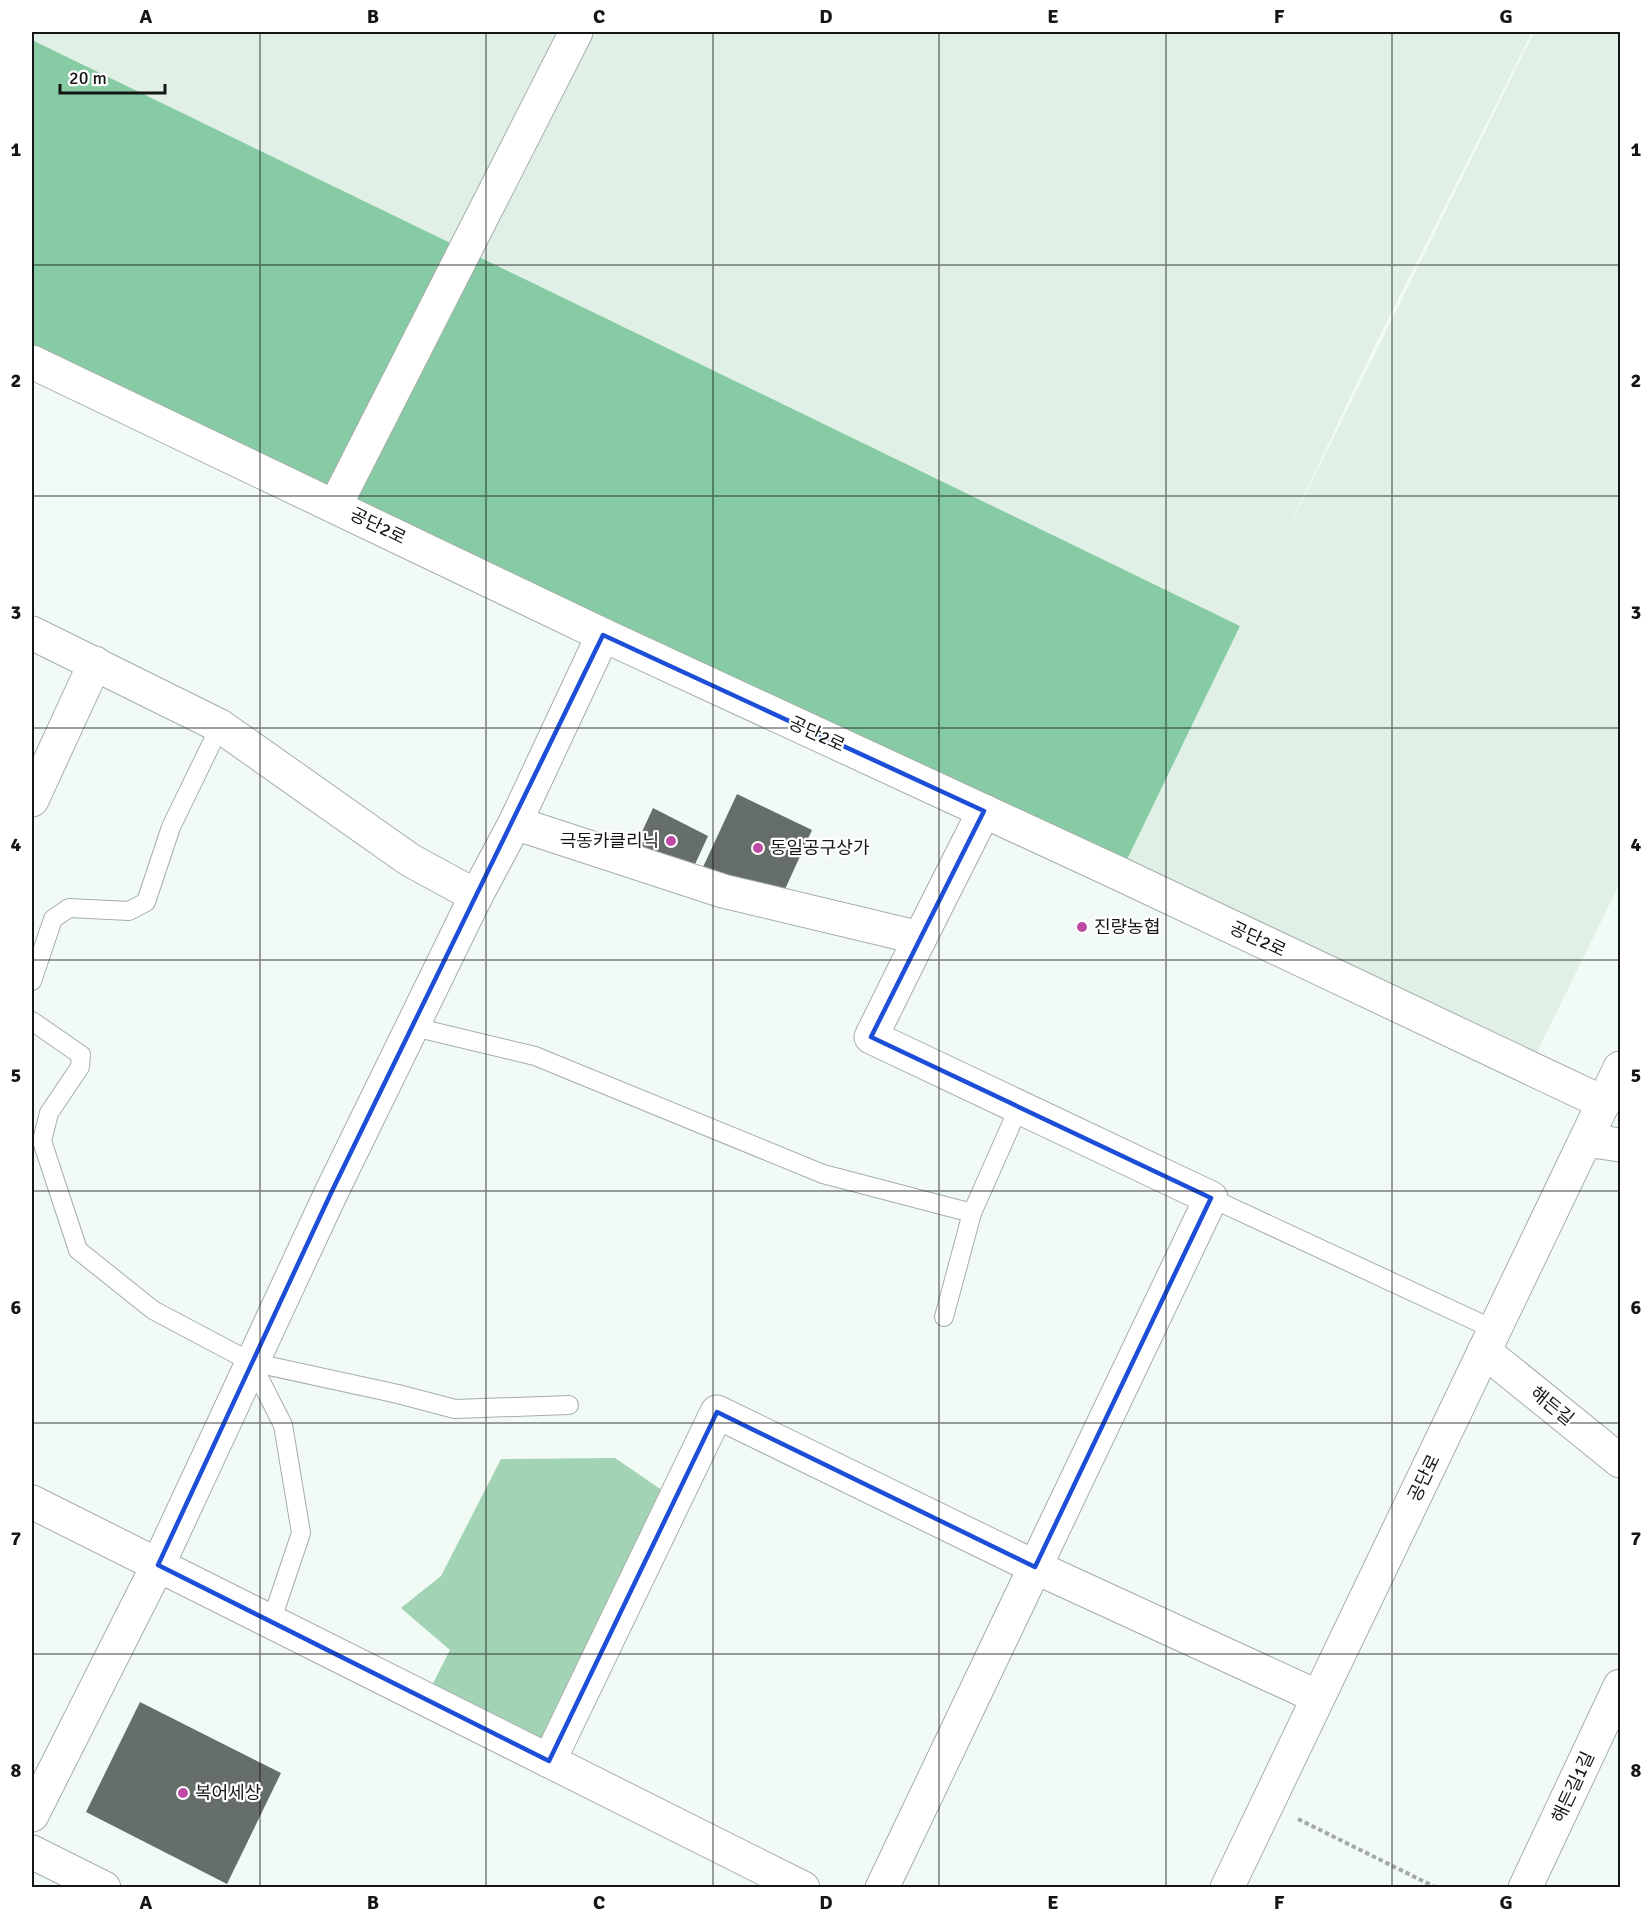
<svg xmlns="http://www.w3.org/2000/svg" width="1652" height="1919" font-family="Signika,'Noto Sans KR',sans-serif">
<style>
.built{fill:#e0f0e6}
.green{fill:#a2d3b5}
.forest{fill:#86cba3}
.building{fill:#666e69}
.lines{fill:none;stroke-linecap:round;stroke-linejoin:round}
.service-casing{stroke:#a6aea9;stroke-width:20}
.minor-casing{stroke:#a6aea9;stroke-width:35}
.tertiary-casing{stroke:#a6aea9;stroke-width:35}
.secondary-casing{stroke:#a6aea9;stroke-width:35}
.path{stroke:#a4aba6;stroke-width:4;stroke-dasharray:4.5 3;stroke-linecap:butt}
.service{stroke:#fff;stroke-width:18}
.minor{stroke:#fff;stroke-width:33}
.tertiary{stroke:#fff;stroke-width:33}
.secondary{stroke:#fff;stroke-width:33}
.marked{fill:none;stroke:#1d4ed8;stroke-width:4.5;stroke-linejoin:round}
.grid{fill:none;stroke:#141715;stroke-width:1.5;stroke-opacity:0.55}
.poi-dot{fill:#be4aa3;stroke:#fff;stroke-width:2}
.labels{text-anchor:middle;stroke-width:4.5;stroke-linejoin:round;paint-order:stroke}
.street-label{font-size:18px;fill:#141715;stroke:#fff}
.poi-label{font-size:18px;fill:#141715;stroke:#fff;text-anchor:start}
.neatline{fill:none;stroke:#141715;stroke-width:2}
.grid-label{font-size:20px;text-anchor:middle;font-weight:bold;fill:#141715}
</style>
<rect width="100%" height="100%" fill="#f1faf4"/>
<path class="built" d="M32,32h1500l-159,317 -93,197 254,-514h86v851l-91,185 -409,-194 120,-248 -1208,-586z"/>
<path class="green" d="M615,1458l60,41 -126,262 -124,-62 25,-49 -49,-42 40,-32 60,-117z"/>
<path class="forest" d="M32,40l1208,586 -120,248 -1088,-516z"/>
<g class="building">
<path d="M737,794l75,36 -31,68 -78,-31z"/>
<path d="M653,808l55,28 -17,37 -56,-26z"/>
<path d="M140,1702l141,71 -54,111 -141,-72z"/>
</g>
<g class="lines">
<g class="service-casing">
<g id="service">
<path d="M32,981l21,-62 16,-11 60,3 17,-9 25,-75 49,-101"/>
<path d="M32,1021l49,34 -1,12 -31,46 -7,28 36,109 75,60 98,52 147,32 57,15 114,-4"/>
<path d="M414,1027l121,29 288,118 149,39"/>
<path d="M1211,1198l284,132"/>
<path d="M944,1317l28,-104 47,-106"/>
<path d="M251,1362l32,63 18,108 -30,89"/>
</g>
</g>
<g class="minor-casing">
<g id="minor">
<path d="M335,506l241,-474"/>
<path d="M32,633l188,93 190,134 66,36"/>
<path d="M32,800l63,-137"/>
<path d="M515,823l208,68 197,47 -49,99 340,161 -329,690"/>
<path d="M920,938l64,-127"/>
<path d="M1586,1140l34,5"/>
<path d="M1484,1351l136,110"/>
<path d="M32,1502l771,386"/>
<path d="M549,1761l168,-349 318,155 283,130"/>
<path d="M32,1815l126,-250 173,-372 145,-297 39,-73 88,-188"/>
<path d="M1525,1888l95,-202"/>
</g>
</g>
<g class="tertiary-casing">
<g id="tertiary">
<path d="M32,362l571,273 517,239 484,229"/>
<path d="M32,1852l72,36"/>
</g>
</g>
<g class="secondary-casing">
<path id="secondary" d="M1227,1888l393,-820"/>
</g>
<path class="path" d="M1298,1819l139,69"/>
<use href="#service" class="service"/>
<use href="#minor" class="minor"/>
<use href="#tertiary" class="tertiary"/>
<use href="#secondary" class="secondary"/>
</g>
<path class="marked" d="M603,635l381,176 -113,226 340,161 -176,369 -318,-155 -168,349 -391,-196 173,-372z"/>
<path class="grid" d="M260,32v1856M486,32v1856M713,32v1856M939,32v1856M1166,32v1856M1392,32v1856M32,265h1588M32,496h1588M32,728h1588M32,960h1588M32,1191h1588M32,1423h1588M32,1654h1588"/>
<g class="poi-dot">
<circle cx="671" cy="841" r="6"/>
<circle cx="758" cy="848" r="6"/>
<circle cx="1082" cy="927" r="6"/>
<circle cx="183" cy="1793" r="6"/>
</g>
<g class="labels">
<g class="street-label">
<text transform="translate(378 526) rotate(26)" y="6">공단2로</text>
<text transform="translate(817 734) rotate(25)" y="6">공단2로</text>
<text transform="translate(1258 939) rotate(25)" y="6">공단2로</text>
<text transform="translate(1552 1406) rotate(39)" y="6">해든길</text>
<text transform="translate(1424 1478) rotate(-64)" y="6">공단로</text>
<text transform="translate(1573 1787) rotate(-65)" y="6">해든길1길</text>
</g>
<g class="poi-label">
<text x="659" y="847" text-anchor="end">극동카클리닉</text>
<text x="770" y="854">동일공구상가</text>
<text x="1094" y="933">진량농협</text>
<text x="195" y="1799">복어세상</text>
</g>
</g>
<rect width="1652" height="1919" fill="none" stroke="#ffffff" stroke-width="66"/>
<path d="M60 84v9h105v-9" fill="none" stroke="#141715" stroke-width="3"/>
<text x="69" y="84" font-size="18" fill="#141715" stroke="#ffffff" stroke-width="4.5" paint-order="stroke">20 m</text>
<rect x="33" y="33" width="1586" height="1853" class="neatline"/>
<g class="grid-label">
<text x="146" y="23">A</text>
<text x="373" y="23">B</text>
<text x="599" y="23">C</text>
<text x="826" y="23">D</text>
<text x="1053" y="23">E</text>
<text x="1279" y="23">F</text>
<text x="1506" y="23">G</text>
<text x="16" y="156">1</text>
<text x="1636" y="156">1</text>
<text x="16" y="387">2</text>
<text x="1636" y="387">2</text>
<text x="16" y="619">3</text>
<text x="1636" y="619">3</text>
<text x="16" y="851">4</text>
<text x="1636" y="851">4</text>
<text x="16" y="1082">5</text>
<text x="1636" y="1082">5</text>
<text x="16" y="1314">6</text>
<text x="1636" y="1314">6</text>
<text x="16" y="1545">7</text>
<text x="1636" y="1545">7</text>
<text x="16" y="1777">8</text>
<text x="1636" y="1777">8</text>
<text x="146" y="1909">A</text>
<text x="373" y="1909">B</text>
<text x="599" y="1909">C</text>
<text x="826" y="1909">D</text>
<text x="1053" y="1909">E</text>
<text x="1279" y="1909">F</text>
<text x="1506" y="1909">G</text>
</g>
</svg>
